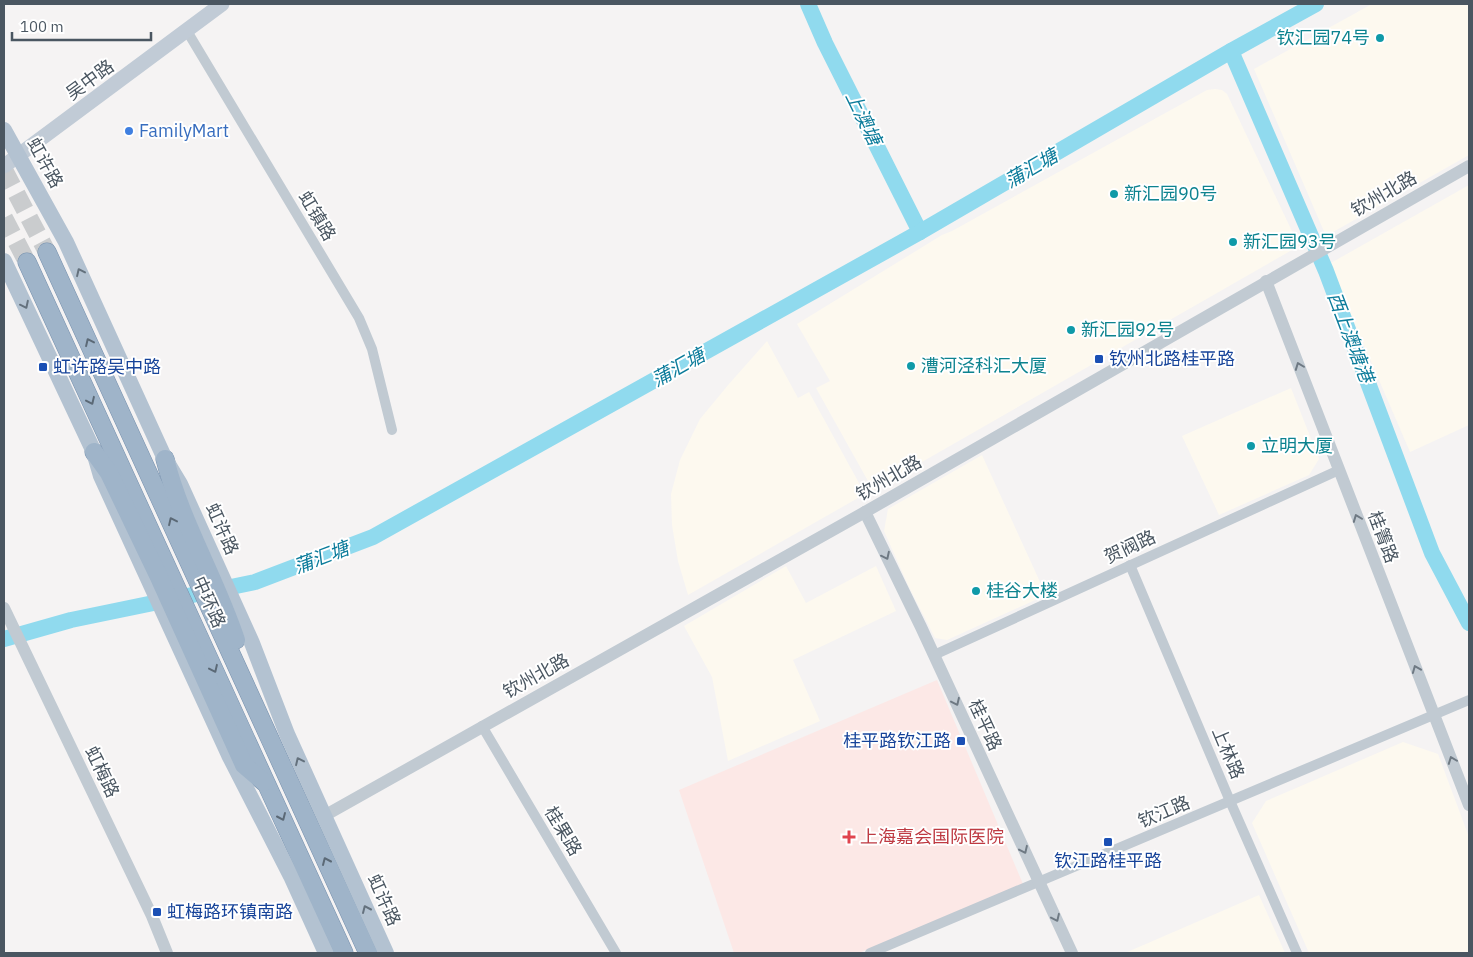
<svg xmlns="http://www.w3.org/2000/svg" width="1473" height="957" font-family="'IBM Plex Sans','Noto Sans SC',sans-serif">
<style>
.commercial{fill:#fdf9ef}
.medical{fill:#fce8e6}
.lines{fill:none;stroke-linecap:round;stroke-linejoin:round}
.river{stroke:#90daee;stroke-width:16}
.trunk-tunnel{stroke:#caccce;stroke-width:18;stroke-dasharray:18 9;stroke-linecap:butt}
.trunk-casing{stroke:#7690ad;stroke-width:19}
.minor{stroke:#c1cad2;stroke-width:10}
.tertiary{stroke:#c1cad2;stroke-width:12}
.secondary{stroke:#c1cbd6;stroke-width:15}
.primary{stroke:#b3c2d1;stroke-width:16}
.trunk{stroke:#9fb4c9;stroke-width:18}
.oneway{stroke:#64717d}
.oneway2{stroke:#5b6976}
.oneway3{stroke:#6e7983}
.culture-dot{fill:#0f9aa8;stroke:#fff;stroke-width:2}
.shop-dot{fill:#3f7fe0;stroke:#fff;stroke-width:2}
.transit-dot{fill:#1a4fb4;stroke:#fff;stroke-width:2}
.health-dot{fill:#e0444e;stroke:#fff;stroke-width:2}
.labels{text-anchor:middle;stroke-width:4;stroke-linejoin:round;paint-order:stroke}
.culture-label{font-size:18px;fill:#0d838f;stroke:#fff;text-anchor:start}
.street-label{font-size:18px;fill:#4a5661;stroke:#fff}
.shop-label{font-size:18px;fill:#366cbe;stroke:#fff;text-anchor:start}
.transit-label{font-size:18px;fill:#164399;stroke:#fff;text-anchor:start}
.health-label{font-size:18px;fill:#be3a42;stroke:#fff;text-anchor:start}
.water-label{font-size:19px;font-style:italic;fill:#0c7c9b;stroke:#fff}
</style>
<rect width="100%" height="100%" fill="#f5f3f3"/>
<g class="commercial">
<path d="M1372,4h97v151l-143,81 -72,-167z"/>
<path d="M1215,89l7,1 5,4 72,152 -426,244 -57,-102 14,-7 -33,-57 145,-89 10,-4 255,-141z"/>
<path d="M1469,185v240l-59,27 -81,-188z"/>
<path d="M767,341l31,57 11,-6 56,102 -177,101 -10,-34 -6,-36 -1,-31 9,-34 20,-41 29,-35z"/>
<path d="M1291,388l28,71 -10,16 -90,40 -37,-79z"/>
<path d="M982,455l64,140 -99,45 -12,-2 -27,-53 -24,-54 4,-22z"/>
<path d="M786,566l20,37 70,-37 20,45 -103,49 27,61 -92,40 -16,-84 -28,-51z"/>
<path d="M1403,742l35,12 31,83v116h-160l-57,-130 14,-22z"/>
<path d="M1259,895l26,58h-160z"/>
</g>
<path class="medical" d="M937,680l86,204 -164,69h-125l-55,-163z"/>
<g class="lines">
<g class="river">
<path d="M808,4l17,39 95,189"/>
<path d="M1231,51l95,220 106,282 37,70"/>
<path d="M4,639l67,-19 184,-38 118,-45 547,-305 311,-181 85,-47"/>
</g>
<g class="trunk-tunnel">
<path d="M4,170l43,82"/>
<path d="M4,218l23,44"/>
</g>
<g class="trunk-casing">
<g id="trunk">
<path d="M47,252l321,701"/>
<path d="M27,262l317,691"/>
<path d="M94,452l15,21 49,102 86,190 20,17"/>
<path d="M165,459c16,63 51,120 71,181"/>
</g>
</g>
<g class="minor">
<path d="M187,31l172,287 13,31 20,81"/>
<path d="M1130,565l100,236 67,152"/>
<path d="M934,655l405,-185"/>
<path d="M482,726l134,227"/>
<path d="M870,953l599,-253"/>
</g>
<g class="tertiary">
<path d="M1266,281l203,524"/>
<path d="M865,512l56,115 151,326"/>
<path d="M4,608l148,308 15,37"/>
<path d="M324,816l541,-304 604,-346"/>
</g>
<path class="secondary" d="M4,166l218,-162"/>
<g class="primary">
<path d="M4,130l62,112 99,217 15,25 72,159 35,91 99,219"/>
<path d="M4,261l90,191 7,24 128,279 62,121 35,77"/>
</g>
<use href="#trunk" class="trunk"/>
</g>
<defs><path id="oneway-chevron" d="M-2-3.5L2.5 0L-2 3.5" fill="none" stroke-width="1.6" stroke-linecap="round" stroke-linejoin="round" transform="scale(1.25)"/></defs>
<g class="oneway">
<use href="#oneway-chevron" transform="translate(80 272) rotate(-115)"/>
<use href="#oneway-chevron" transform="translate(25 305) rotate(64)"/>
<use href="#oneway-chevron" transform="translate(299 761) rotate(-115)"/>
<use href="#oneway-chevron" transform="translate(366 909) rotate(-114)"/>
</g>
<g class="oneway2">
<use href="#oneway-chevron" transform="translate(89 342) rotate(-115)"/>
<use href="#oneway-chevron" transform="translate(91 401) rotate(65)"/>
<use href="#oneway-chevron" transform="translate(172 521) rotate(-115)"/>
<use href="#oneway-chevron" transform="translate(214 669) rotate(65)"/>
<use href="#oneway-chevron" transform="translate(282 817) rotate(66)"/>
<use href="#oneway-chevron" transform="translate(326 861) rotate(-114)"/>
</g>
<g class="oneway3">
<use href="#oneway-chevron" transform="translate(1299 366) rotate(-111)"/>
<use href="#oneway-chevron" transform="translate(1357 518) rotate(-111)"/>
<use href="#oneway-chevron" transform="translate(886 556) rotate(64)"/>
<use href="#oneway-chevron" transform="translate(1416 669) rotate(-112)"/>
<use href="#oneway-chevron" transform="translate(956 702) rotate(65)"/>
<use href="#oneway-chevron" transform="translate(1452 760) rotate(-111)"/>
<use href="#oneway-chevron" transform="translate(1024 850) rotate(65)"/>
<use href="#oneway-chevron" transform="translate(1056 918) rotate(65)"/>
</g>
<g class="culture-dot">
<circle cx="1380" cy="38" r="5"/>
<circle cx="1114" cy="194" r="5"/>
<circle cx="1233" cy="242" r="5"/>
<circle cx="1071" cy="330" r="5"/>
<circle cx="911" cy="366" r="5"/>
<circle cx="1251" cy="446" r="5"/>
<circle cx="976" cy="591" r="5"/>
</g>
<circle class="shop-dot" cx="129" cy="131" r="5"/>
<g class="transit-dot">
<rect x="1094" y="354" width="10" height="10" rx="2.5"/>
<rect x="38" y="362" width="10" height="10" rx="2.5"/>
<rect x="956" y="736" width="10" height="10" rx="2.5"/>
<rect x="1103" y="837" width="10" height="10" rx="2.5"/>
<rect x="152" y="907" width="10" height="10" rx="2.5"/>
</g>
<path class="health-dot" d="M846.5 829.5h5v5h5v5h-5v5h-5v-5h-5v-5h5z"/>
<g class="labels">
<g class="culture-label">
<text x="1370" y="44" text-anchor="end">钦汇园74号</text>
<text x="1124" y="200">新汇园90号</text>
<text x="1243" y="248">新汇园93号</text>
<text x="1081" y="336">新汇园92号</text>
<text x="921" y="372">漕河泾科汇大厦</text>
<text x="1261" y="452">立明大厦</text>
<text x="986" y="597">桂谷大楼</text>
</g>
<g class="street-label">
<text transform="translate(90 80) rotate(-36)" y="6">吴中路</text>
<text transform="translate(45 163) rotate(61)" y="6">虹许路</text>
<text transform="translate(1384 194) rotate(-30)" y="6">钦州北路</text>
<text transform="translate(317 216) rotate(59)" y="6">虹镇路</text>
<text transform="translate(889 478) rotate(-30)" y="6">钦州北路</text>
<text transform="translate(222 529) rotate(66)" y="6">虹许路</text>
<text transform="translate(1383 537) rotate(69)" y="6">桂箐路</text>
<text transform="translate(1130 547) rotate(-25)" y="6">贺阀路</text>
<text transform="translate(209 602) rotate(66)" y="6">中环路</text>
<text transform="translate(536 676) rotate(-29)" y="6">钦州北路</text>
<text transform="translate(985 725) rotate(65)" y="6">桂平路</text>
<text transform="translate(1228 753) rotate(67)" y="6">上林路</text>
<text transform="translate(102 772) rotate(64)" y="6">虹梅路</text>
<text transform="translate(1164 812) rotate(-23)" y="6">钦江路</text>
<text transform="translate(563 831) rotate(59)" y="6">桂果路</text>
<text transform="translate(384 900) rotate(66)" y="6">虹许路</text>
</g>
<g class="shop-label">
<text x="139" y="137">FamilyMart</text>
</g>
<g class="transit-label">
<text x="1109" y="365">钦州北路桂平路</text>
<text x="53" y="373">虹许路吴中路</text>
<text x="951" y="747" text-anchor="end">桂平路钦江路</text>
<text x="1108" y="867" text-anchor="middle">钦江路桂平路</text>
<text x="167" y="918">虹梅路环镇南路</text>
</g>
<g class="health-label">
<text x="860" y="843">上海嘉会国际医院</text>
</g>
<g class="water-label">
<text transform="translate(864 118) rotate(64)" y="7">上澳塘</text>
<text transform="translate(1031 168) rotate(-30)" y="7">蒲汇塘</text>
<text transform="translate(1351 337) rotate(69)" y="7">西上澳塘港</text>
<text transform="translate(678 367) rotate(-29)" y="7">蒲汇塘</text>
<text transform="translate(321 557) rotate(-21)" y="7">蒲汇塘</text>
</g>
</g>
<rect width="1473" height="957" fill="none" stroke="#4a5661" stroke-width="10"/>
<path d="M12 32v8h139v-8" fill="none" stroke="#4a5661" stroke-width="2.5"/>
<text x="20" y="32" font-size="15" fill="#4a5661" stroke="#ffffff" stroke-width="4" paint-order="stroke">100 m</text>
</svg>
